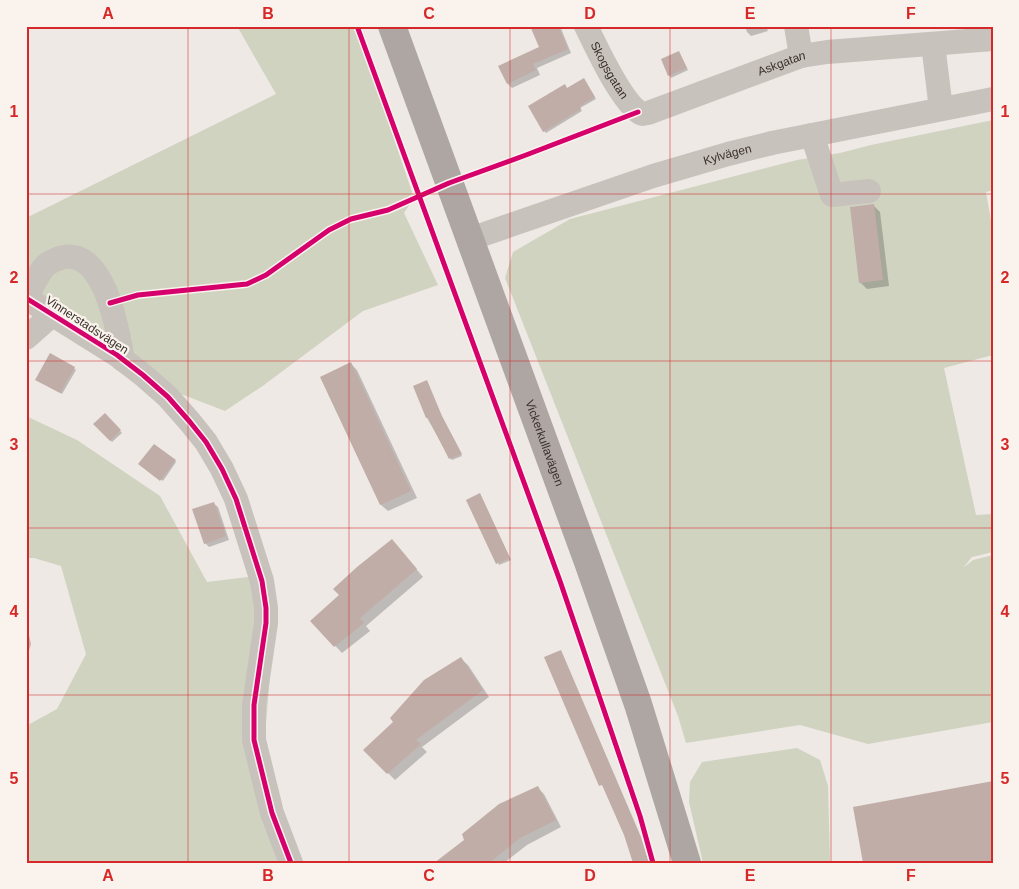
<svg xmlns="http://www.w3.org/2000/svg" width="1019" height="889" font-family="Arial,sans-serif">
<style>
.green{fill:#d0d3c0}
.shadow{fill:#0003}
.building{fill:#c1ada7}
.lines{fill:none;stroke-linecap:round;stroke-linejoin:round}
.minor{stroke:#c8c2bd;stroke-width:24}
.major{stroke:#ada6a2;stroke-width:28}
.cycleway-casing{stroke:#faf3ed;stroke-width:8}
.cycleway{stroke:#d6006c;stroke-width:5}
.grid{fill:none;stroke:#d62828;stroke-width:1;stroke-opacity:0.55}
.labels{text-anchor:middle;stroke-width:4.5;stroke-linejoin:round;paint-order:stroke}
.street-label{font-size:12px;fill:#392f2b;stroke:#faf3ed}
.neatline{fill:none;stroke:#d62828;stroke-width:2}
.grid-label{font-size:16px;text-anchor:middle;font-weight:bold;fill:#d62828}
</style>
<rect width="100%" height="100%" fill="#eee9e5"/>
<g class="green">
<path d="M237,26h119l58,172 -10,15 34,72 -75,26 -99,74 -39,26 -75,-29 -124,-85v-79l250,-124z"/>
<path d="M993,120v70l-7,2 7,40v123l-49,13 32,147 17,-1v38l-21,5 -9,11 10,-8 20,-5v167l-125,22 -68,-19 -114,18 -8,-27 -173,-438 8,-26 57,-33 227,-59 43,-7 31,-8z"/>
<path d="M26,416l51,24 83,56 47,86 56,-7 10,63 -8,98 30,127h-269v-137l31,-17 29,-55 -25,-88 -27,-8h-8z"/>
<path d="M797,748l23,12 8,26 2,77h-127l-14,-61 1,-20 12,-20z"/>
</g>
<g class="shadow">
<path d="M531,26h29l11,27 -34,15 3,7 -28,13 -4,-4 -8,-17 40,-19z"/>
<path d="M745,26h21l2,5 -17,5 -4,-4z"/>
<path d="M679,53l9,17 -17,8 -9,-18z"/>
<path d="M585,82l11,17 -16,9 2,3 -36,22 -2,-2 24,-42z"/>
<path d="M873,205l7,7 9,74 -22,3 -7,-7z"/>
<path d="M351,364l6,6 60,128 -29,13 -7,-6 -60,-127z"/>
<path d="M74,368l2,2 -14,24 -23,-13z"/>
<path d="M105,415l17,18 -10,9 -17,-18z"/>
<path d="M427,418l16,1 19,37 -10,4 -2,-2z"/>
<path d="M175,461l1,1 -13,19 -21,-15z"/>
<path d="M480,495l31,65 -12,5 -31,-64z"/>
<path d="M213,503l5,4 11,33 -20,7 -4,-4z"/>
<path d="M398,547l25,30 -57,49 4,5 -28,22 -30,-32z"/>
<path d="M26,622l5,22 -5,16z"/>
<path d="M461,659l7,6 21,32 -67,50 5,5 -32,28 -30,-30z"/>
<path d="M538,788l6,6 17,33 -34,18 -23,18h-68z"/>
</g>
<g class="building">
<path d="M530,26h28l10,23 -35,15 3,6 -29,14 -9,-18 41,-19z"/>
<path d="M679,51l8,17 -19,8 -7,-17z"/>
<path d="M584,78l11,19 -15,9 1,3 -38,23 -15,-26 37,-22 2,4z"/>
<path d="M874,204l9,76 -24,3 -9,-76z"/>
<path d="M50,353l25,14 -15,26 -25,-13z"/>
<path d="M351,362l60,129 -31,14 -60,-128z"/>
<path d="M427,380l15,36 20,38 -13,5 -21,-41h-2l-13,-32z"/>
<path d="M105,413l16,17 -11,11 -17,-17z"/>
<path d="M154,444l22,16 -16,21 -22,-17z"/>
<path d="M480,493l30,65 -14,6 -30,-64z"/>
<path d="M214,502l12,34 -22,8 -12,-35z"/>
<path d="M392,539l25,30 -57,49 4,5 -30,24 -24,-26 29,-26 -6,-6 24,-22z"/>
<path d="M561,650l80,187 8,26h-16l-9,-28 -22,-50 -3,1 -55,-129z"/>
<path d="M461,657l22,33 -67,50 5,4 -34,30 -24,-24 30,-28 -3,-4 34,-38z"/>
<path d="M993,781v82h-130l-10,-56z"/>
<path d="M538,786l18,34 -36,18 -31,25h-55l30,-23 -2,-6 37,-30z"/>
</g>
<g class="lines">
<g class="minor">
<path id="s1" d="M586,26c10,21 37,79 56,88l6,-1 153,-57 26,-4 166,-13"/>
<path d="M796,26l5,30"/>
<path d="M933,44l8,65"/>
<path d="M812,135l20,60 37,-4"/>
<path id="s2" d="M470,239l183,-63 75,-22 44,-11 221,-44"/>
<path d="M26,298l91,57 26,20 25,22 22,25 16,20 16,27 14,30 26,82 4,27v15l-12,82v35l18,73 19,50"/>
<path d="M26,298c6,-10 12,-25 20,-33 4,-3 9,-5 14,-7 44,-14 58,73 63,102"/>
<path d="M26,338l27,-24"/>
</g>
<path class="major" id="s3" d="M392,26l196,536 50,142 49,159"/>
<g class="cycleway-casing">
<g id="cycleway">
<path d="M357,26l203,555 80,235 13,47"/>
<path d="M26,298l91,57 26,20 25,22 22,25 16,20 16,27 14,30 26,82 4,27v15l-12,82v35l18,73 19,50"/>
<path d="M110,303l28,-8 109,-11 19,-9 63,-45 22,-11 37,-9 61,-27 77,-28 112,-43"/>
</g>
</g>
<use href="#cycleway" class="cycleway"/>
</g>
<path class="grid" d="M188,26v837M349,26v837M510,26v837M670,26v837M831,26v837M26,194h967M26,361h967M26,528h967M26,695h967"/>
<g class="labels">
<g class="street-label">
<text dy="4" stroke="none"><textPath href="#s1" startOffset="254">Askgatan</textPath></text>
<text dy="4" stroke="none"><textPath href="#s1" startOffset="50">Skogsgatan</textPath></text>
<text dy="4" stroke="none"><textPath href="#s2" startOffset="271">Kylvägen</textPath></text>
<text transform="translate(87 325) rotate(33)" y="4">Vinnerstadsvägen</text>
<text dy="4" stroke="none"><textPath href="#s3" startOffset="444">Vickerkullavägen</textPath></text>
</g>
</g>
<rect width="1019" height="889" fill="none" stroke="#faf3ed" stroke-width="55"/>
<rect x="28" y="28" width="964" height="834" class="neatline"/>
<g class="grid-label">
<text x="108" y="19">A</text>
<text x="268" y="19">B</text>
<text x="429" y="19">C</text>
<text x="590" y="19">D</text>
<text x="750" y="19">E</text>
<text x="911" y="19">F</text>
<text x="14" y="117">1</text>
<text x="1005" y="117">1</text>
<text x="14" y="283">2</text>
<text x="1005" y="283">2</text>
<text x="14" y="450">3</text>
<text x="1005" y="450">3</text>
<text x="14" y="617">4</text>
<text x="1005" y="617">4</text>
<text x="14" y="784">5</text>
<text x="1005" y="784">5</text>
<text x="108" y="881">A</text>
<text x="268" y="881">B</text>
<text x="429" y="881">C</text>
<text x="590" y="881">D</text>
<text x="750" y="881">E</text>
<text x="911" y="881">F</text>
</g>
</svg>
